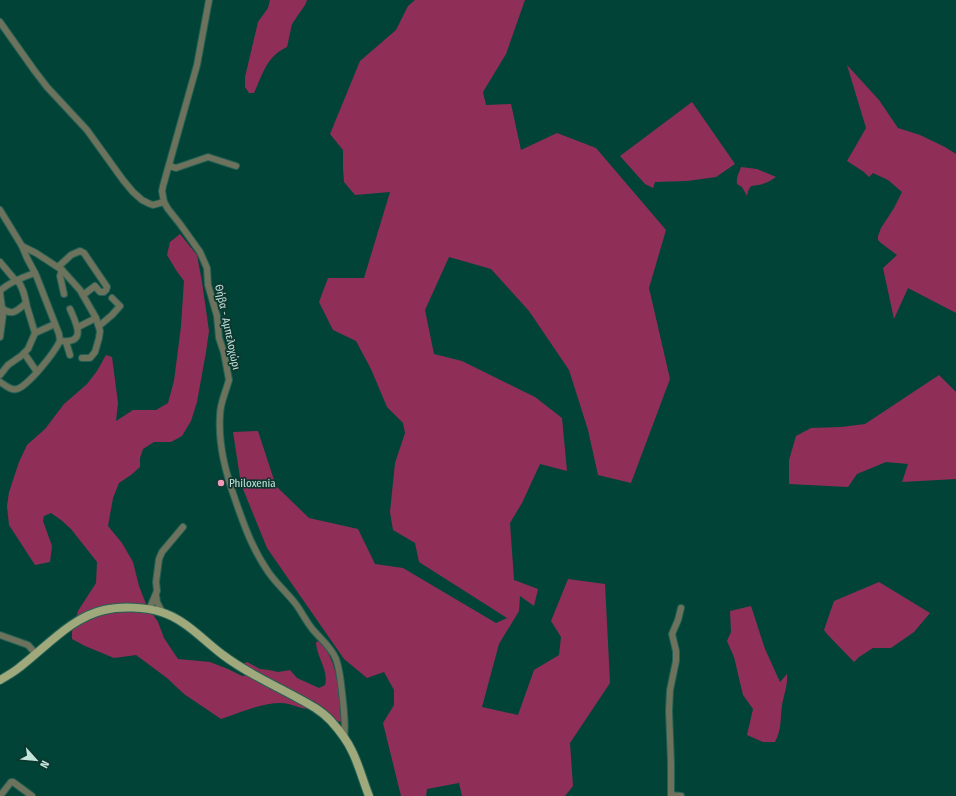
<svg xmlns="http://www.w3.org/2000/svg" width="956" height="796" font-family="'Fira Sans Condensed',sans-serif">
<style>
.green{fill:#8f2f57}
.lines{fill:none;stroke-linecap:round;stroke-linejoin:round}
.minor-casing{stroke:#246055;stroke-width:8}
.major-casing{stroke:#246055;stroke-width:10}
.minor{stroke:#6c725b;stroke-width:6}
.major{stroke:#9fa97b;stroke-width:8}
.poi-dot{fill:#f09ab7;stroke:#0e362e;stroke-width:1.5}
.labels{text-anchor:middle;stroke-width:3.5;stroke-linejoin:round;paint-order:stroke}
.street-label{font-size:11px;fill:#c1e4db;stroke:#0e362e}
.poi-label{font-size:11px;fill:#c1e4db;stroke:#0e362e;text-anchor:start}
</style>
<rect width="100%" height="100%" fill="#024338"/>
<g class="green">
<path d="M270,0h37l-2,5 -13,19 -5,23c-4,2 -8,4 -11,7 -11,9 -16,26 -22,39h-5l-4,-6v-10l13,-55 10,-14z"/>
<path d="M415,0h110l-19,54 -23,38 3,13 25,-1 10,46 36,-17 39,15 70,82 -17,58 21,91 -39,104 -33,-8 -10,-45 -19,-60 -40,-59 -38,-42 -42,-12 -24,53 9,44 28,7 73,36 27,21 5,53 -27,-7 -18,39 -12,20 4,57 24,9 -4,17 -14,-10 -1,15 -20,33 -17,63 36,8 16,-45 25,-15 2,-18 -10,-16 17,-42 37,5 5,99 -40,60 3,43 -8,10h-103l-3,-13 -32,6 -1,7h-25l-18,-73 11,-18v-15l-10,-18 -17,6 -23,-19 -77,-111 -26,-64 -8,-52 25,-1 18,55 33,32 49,11 17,35 28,4 93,55 11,-5 -88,-56 -4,-19 -22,-13 -3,-18 5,-49 10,-30 -2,-10 -16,-16 -16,-38 -15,-28 -23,-11 -14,-28 9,-24h36l26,-86 -35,3 -11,-13 -1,-14v-18l-13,-16 30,-73 36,-31 12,-24z"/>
<path d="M847,65l32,35 19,28 22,7 25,12 11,7v159l-48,-25 -14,31 -11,-51 14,-13 -16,-12 -3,-3v-4l3,-8 13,-20 8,-16 -14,-12 -15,-7 -4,4 -5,-5 -17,-11 19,-33z"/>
<path d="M692,102l43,62 -19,13 -29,4 -32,1 -2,6 -8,-4 -25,-28z"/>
<path d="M741,167l16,2 19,8c-9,6 -14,8 -25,9l-3,5 -1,5 -5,-9 -5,-3c-1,-7 2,-11 4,-17z"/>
<path d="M180,234l17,21 5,27 7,49 -3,21 -9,50 -6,19 -9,15 -11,6h-17l-11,7 -3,9v9l-9,8 -12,8 -6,15 -5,28 14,17 11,19 6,24 7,18 12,18 6,16 14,21 32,3 18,7 14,7 6,-1 64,34c-11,1 -20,-6 -31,-6 -20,0 -40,9 -60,16l-37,-25 -17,-16 -31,-23 -22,3 -29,-12 -13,-7v-7l6,-21 18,-28 1,-21 -26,-33 -10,-9 -10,-7 -7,3 -1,5 9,25 -2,16 -15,3 -26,-40 -2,-19 2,-14 10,-30 8,-17 18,-16 19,-25 23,-20 10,-13 9,-16 6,2 6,46 -2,18 17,-11h23l12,-7 6,-22 7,-55 3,-45 -8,-11 -9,-15 3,-13z"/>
<path d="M939,375l17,17v87l-54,3 6,-18 -22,-2 -29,12 -9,13 -59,-3v-24l7,-24 15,-8 30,-1 24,-3z"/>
<path d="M879,582l51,31 -16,19 -23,16h-18l-14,9 -5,5 -27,-28 -3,-4 10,-29z"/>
<path d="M751,606l14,43 15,33 7,-8c1,11 -3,20 -5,31 -2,14 0,24 -7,37h-12l-16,-7 6,-26 -10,-14 -9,-38 -7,-16 4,-9 -1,-21z"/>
<path d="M319,641l7,7 7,16 4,14 5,42 -2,2 -3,-1 -5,-6 -8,-7 -11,-7 -50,-25 -20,-12 4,-2 13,7 9,1 9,2 12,-2 7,8 22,10 6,-3c4,-15 -9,-29 -9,-43z"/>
</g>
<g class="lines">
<g class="minor-casing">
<g id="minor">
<path d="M209,0l-12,65 -34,121 -1,5 2,11 4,7 12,15 20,28 7,16 1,17 9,31 2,22 5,15 5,27 -1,3c-3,11 -8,21 -8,32 -2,30 6,59 16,87 9,26 17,48 33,71 8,11 18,20 26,30 7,9 11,19 19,28 8,9 17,16 22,28 5,14 5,28 7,42 1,12 3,25 1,37"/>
<path d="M0,22l34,48 13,17 40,43 36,50 10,12 9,8 8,4 3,1 11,-3"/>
<path d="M169,166l7,2 32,-11 28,9"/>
<path d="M0,210l22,36 14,7 26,17 18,20 16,28 4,13 -1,7 -4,14 -5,6h-8"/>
<path d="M0,262l16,19"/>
<path d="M58,267l13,-12 9,-4 4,2 23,34 -1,3 -2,2h-4l-5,-6 -12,9"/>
<path d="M62,270l-2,6 4,18"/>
<path d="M0,291c9,-9 23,-14 35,-18"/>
<path d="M0,293l2,15c10,9 16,2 24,-5"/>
<path d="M99,326l13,-11 8,-9 -8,-8"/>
<path d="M78,327l18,-9"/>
<path d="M35,333l20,-9"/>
<path d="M0,337l3,-22 -1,-7"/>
<path d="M60,341c28,3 16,-18 10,-32"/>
<path d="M66,342l4,13"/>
<path d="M24,353l13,19"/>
<path d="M0,375l8,-10 13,-9 7,-7 7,-16c-3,-9 -5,-17 -8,-26 -2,-9 -3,-19 -10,-27"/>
<path d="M0,382c5,3 11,9 17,7 12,-4 37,-36 43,-48l-1,-7 -23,-59 -9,-17 -5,-12"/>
<path d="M156,595l1,7 5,10"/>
<path d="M149,610l8,-19 -1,-9 3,-23 3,-7 21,-25"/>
<path d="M0,635l28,10 8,9"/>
<path d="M0,796l11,-14h2l19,14"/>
<path d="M681,796l-10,-1v-32l-2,-52 1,-21 6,-29v-10l-4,-17 6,-14 3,-12"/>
</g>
</g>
<g class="major-casing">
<path id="major" d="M0,680c7,-4 14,-8 20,-13 26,-20 52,-50 84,-57 17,-4 41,-3 57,2 24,7 43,29 62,43 22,17 47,28 71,41 13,7 27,14 37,25 8,9 16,19 21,30 7,14 11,30 17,45"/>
</g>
<use href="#minor" class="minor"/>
<use href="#major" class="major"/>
</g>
<circle class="poi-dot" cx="221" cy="483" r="4"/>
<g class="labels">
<g class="street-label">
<text transform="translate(228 327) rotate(78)" y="4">Θήβα - Αμπελοχώρι</text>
</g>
<g class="poi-label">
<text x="229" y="487">Philoxenia</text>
</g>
</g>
<g transform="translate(36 760) rotate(117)" stroke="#0e362e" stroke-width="3" paint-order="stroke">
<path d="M0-3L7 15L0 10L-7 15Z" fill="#c1e4db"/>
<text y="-6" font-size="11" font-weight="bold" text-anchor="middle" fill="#c1e4db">N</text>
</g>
</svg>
